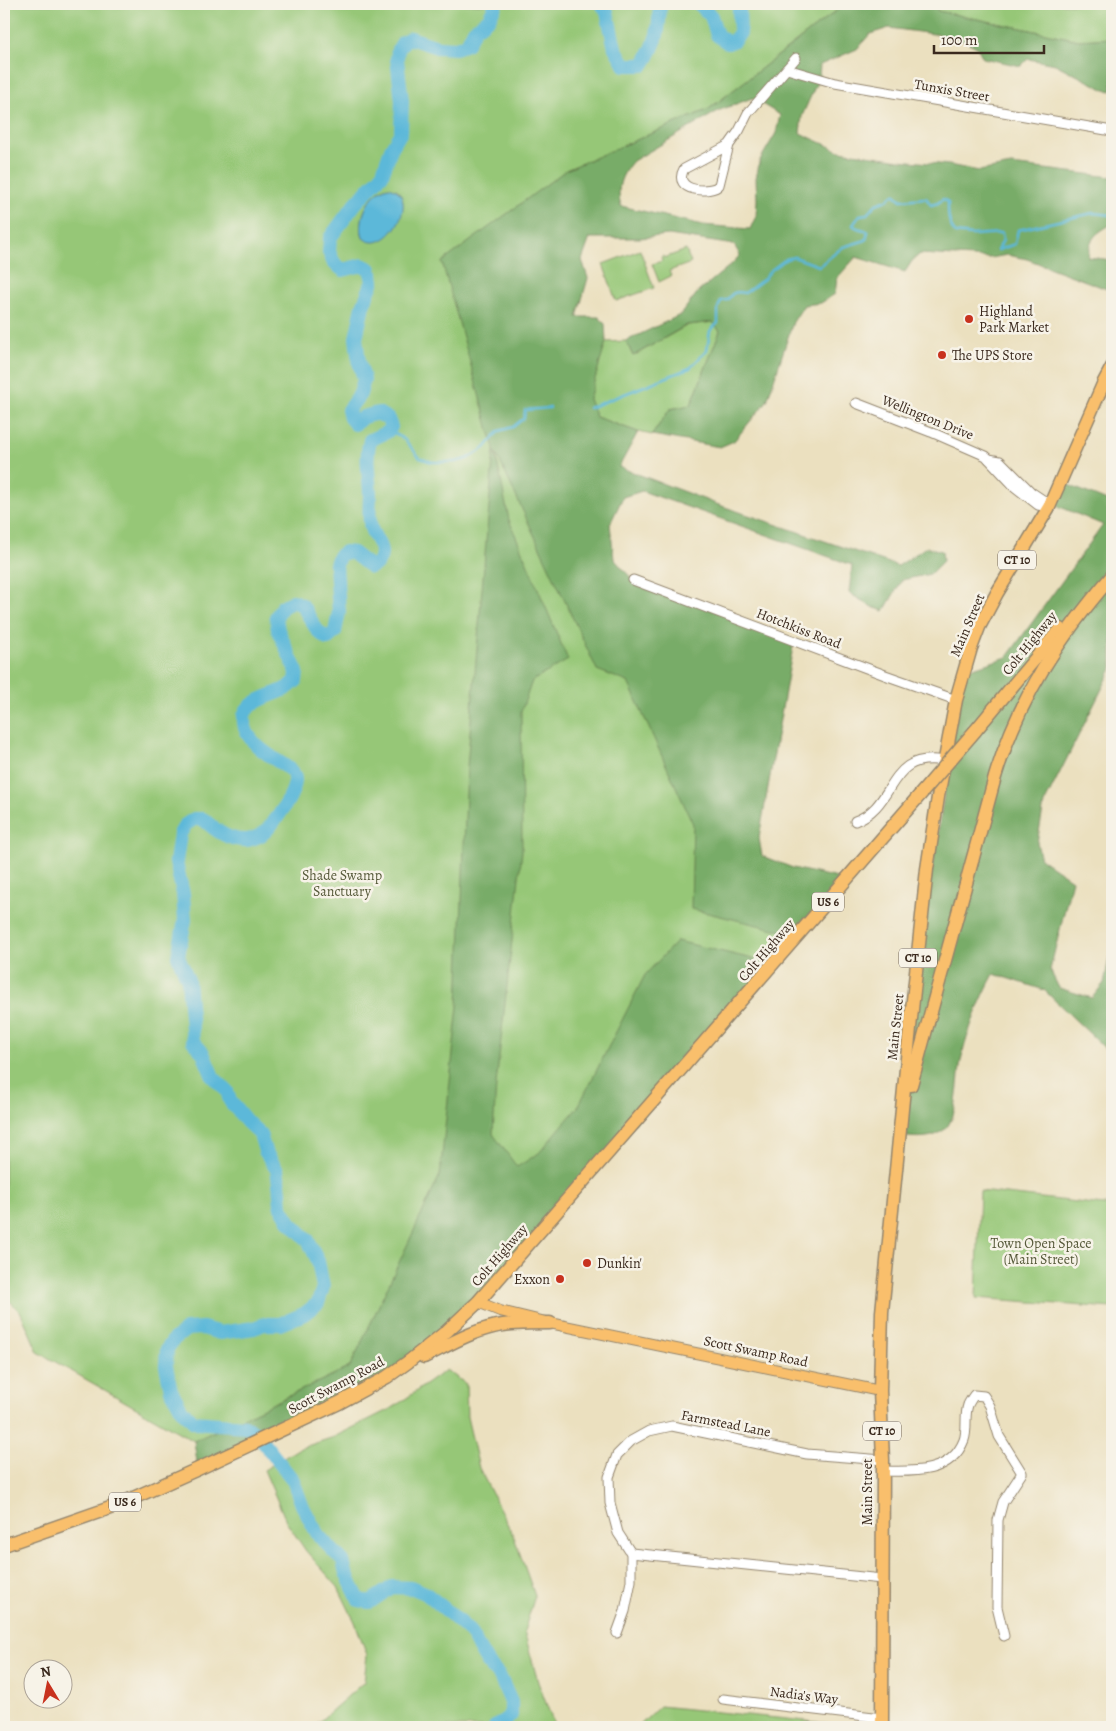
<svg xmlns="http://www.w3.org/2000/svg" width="1116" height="1731" font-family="Alegreya,serif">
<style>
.green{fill:#96c777;stroke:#68784a;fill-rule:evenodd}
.forest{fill:#78ac68;stroke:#5a6b43;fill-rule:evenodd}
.water{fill:#5bb8d9;stroke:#4b717c}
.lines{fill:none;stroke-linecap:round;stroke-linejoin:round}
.stream{stroke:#5bb8d9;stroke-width:2.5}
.river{stroke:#5bb8d9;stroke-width:14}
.minor-casing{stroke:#93856e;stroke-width:11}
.major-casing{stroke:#93856e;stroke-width:12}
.highway-casing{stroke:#93856e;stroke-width:15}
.minor{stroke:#fff;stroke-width:9}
.major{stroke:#f9bf6c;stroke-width:10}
.highway{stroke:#f9bf6c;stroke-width:12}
.highway-bridge-casing{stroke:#93856e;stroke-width:15;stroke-linecap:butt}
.highway-bridge{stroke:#f9bf6c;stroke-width:12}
.poi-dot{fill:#c8321e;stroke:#f7f3e8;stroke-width:2}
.labels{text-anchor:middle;stroke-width:5;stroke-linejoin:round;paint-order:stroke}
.shield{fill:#f7f3e8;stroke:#73665b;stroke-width:1}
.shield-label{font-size:12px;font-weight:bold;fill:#3b2a1e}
.street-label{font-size:14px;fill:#3b2a1e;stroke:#f7f3e8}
.poi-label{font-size:14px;fill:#3b2a1e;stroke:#f7f3e8;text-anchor:start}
.park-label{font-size:14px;fill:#565939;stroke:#f7f3e8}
</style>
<rect width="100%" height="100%" fill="#f7f3e8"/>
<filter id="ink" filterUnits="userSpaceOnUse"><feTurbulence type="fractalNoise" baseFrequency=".02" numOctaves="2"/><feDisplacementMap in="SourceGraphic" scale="10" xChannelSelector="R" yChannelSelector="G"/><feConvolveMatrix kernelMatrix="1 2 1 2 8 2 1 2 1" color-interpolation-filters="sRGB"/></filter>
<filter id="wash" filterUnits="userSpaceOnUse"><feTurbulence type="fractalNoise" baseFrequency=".0096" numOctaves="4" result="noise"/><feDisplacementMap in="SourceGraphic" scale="20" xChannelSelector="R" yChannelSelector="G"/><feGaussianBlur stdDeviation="1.12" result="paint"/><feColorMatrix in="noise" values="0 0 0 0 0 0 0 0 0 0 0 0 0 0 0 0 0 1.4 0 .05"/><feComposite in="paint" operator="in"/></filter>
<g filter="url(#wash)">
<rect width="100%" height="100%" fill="#ebe0bf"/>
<g class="green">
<path d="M4,4h841l-136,105 -143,61 -124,93 357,672 -25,29 -135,82 -283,307 -6,14 -156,74 -156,-89 -17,-39 -17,-18zM388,187l10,3c8,13 2,32 -7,43l-28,5c-6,-18 6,-46 25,-51z"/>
<path d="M937,4h175v34l-33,2 -141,-29 -4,-5z"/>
<path d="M640,250l14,38 -38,13 -13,-37z"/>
<path d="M686,250l5,13 -22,8 2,5 -12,6 -7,-18 10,-3 -1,-4 2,-1 1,2z"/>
<path d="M713,322l7,9 -29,74 -21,4 -18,26 -14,-3 -42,-15 -8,-18 18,-57 20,-1 7,15 55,-31z"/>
<path d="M980,1191l132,15v102l-136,-10z"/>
<path d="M446,1370l20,14 1,33 12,51 35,69 21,59 -11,35 14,51 17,45h-242l51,-45 3,-27 -12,-33 -17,-35 -32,-36 -19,-28 -23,-53 34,-21 36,-12 60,-30z"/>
<path d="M660,1706l204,21h-226z"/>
</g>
<g class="forest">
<path d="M845,4h92l-3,2 4,5 141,29 33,-2v53l-7,-1 -50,-26 -27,-5 -7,7 -38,-8 -6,-11 -21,-10 -67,-9 -19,6 -13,15 -37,16 -1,13 -17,38 -2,17 40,18 60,9 49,5 30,6 32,-6 101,12v47c-17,10 -22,13 -24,33l24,3v31l-85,-32 -20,-4 -16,3 -71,-4 -8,7 -7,11 -49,-15 -19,21 -2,16 -14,9 -17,2 -11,17 -26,79 -33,40 -14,6 -68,-12 18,-26 21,-4 29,-74 -7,-9 -26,3 -54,31 -7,-15 54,-26 18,-23 35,-29 7,-8 -6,-10 -65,-10 -29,3h-50l-8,22 6,18 -11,39h22l6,7 1,18 -17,57 7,18 42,15 -19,35 100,38 179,61 28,-19 16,4 1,10 -13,13 -28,6 -18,31 -12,-4 -23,-14 3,-28 -210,-74 -19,6 -13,27 4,35 19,21 161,61 -35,197 3,18 31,12 53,12 -47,55 -108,-26 2,-85 -65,-142 -31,-12 -102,-219 14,69 59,140 -36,21 -11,31 1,139 -26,233 -3,50 24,33 22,-14 39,-46 67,-132 32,-34 97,23 -296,338 -70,60 -210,107 -4,-28 156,-74 90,-192 18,-169 9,-239 27,-319 -52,-186 124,-92 143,-61zM752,98l28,17 -4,18 -16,27 -4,18 1,22 -1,16 -6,13 -47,-4 -82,-19c-5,-19 0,-31 12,-45l87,-51z"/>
<path d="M1061,482l51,21v166l-68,135 -7,39 4,16 31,21 -22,90 9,18 33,10 12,-15 8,-40v112l-68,-65 -50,-16c-14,26 -25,53 -32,82 -5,19 -3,53 -13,68 -11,17 -33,14 -50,12l20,-187 45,-278 43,-14 96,-132 -52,-22z"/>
</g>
<path class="water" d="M388,187c36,6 0,72 -25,51 -6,-19 6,-46 25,-51z"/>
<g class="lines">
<g class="stream">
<path d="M589,408l101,-40 17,-18 3,-19 8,-8v-15l3,-7 6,-1c6,-8 8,-9 18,-7l19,-14 6,-8 16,-12 8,-2 25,9 24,-19 23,-7 2,-8c-4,-4 -11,-2 -15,-7l7,-10 7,-1 9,-10 11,-4 7,-6 7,6 25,-2 5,7 7,-2 5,-4 5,3c0,12 0,21 7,31l17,2 30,-2 1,7 -5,10 17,-6 3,-14 75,-17 19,2"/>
<path d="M389,430l15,9 16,19 12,4h23l12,-3 18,-11 14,-17 14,-4 11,-9 1,-8 25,-2"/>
</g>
<g class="river">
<path d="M602,4l5,8 8,36 10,17h18c15,-23 16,-35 17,-61"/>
<path d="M699,4l12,12 6,19 11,8 5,-2 7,-8 -1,-24 1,-5"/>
<path d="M495,1727l11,-7 5,-5v-13l-11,-25 -13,-15 -18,-31 -24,-22 -20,-16 -12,-5 -21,-1 -22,15 -11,-2 -13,-27 -3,-12 -25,-26 -16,-30 -9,-25 -38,-48 -10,-6 -51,-4 -12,-12 -11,-20 -5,-24 1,-17 7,-10 13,-10 16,-1 17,5 34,-5 10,-4h16l24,-10 14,-11 5,-16 -5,-26 -10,-21 -18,-18 -9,-15 -1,-16 -3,-21 -12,-19 -5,-17 -13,-12 -17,-21 -3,-10 -14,-14 -10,-24 -10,-12 -5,-61 -10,-24 7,-36 -2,-26 -7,-32 4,-28 5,-9 9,-6h9c12,11 26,22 43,21 4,0 11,-3 15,-5 11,-7 40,-48 33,-60 -3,-6 -9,-9 -15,-13 -13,-9 -28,-18 -34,-34 -1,-4 -2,-11 0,-15 5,-13 31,-18 42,-25 3,-2 6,-5 9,-7l1,-9 -19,-42 -2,-13 6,-10 11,-6 9,4 15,25 10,9 8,-7 4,-20 -3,-48 3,-8 6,-4 8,1 18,14c7,-3 10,-7 10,-15 0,-8 -8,-16 -10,-24 -3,-13 -1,-23 -1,-35 -1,-19 -5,-35 0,-53l17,-8 4,-5 -3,-8 -10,-6 -15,4 -8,7 -5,-6 -2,-8 12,-16 4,-15 -5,-17 -3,-24 7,-32 10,-25 -3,-12 -8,-4 -19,5 -9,-7 -5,-11 1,-14 25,-34 27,-29 9,-26 10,-17 1,-31 -5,-42 1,-9 5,-8 7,-4 27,9 19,1 11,-4 7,-14 15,-12 7,-14"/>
</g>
</g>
</g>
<g filter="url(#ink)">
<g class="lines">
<g class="minor-casing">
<g id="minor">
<path d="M787,69l48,14 277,48"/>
<path d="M729,145l-45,24c-13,23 28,25 35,16l10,-40 10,-14 9,-18 48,-55"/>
<path d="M856,403l75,29 55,24 29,31 23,18 11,2"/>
<path d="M989,459l11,2 31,31 15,10 3,5"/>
<path d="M633,580l252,95 71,25"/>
<path d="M855,821c43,-16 31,-70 89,-60"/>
<path d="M883,1471c30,1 68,3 81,-31 4,-11 0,-24 4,-35 1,-3 4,-7 6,-10l10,1 6,10 9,30 23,37 -19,29 -5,18 -1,87 7,29"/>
<path d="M631,1553l251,26"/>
<path d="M617,1633l8,-22 6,-30v-28l-13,-20 -8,-30 -1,-26 8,-22 14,-14 18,-10 23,-5 135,28 76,6"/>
<path d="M723,1699l159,19"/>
</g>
</g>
<g class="major-casing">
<path id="major" d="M478,1302l22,9 50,12 330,68"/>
</g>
<g class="highway-casing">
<g id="highway">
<path d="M975,731l85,-102"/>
<path d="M911,1085l84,-308c24,-79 64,-140 117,-201"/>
<path d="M424,1357c26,-13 51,-28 79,-32 15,-2 31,-2 47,-2"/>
<path d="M4,1545l109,-38 85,-38 141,-66 48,-26 21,-15 39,-31 31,-29 441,-506"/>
<path d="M882,1727l1,-267 -3,-69 2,-79 28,-284 17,-159 11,-72 18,-97 15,-52 8,-21 18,-34 52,-86 55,-125 8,-15"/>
</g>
</g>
<use href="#minor" class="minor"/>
<use href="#major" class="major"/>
<use href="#highway" class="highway"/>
<g class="highway-bridge-casing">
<path id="highway-bridge" d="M919,796l56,-65"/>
</g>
<use href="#highway-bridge" class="highway-bridge"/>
</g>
</g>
<g class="poi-dot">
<circle cx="969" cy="319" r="5"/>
<circle cx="942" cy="355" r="5"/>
<circle cx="587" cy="1263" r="5"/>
<circle cx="560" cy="1279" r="5"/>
</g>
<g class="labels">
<g class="shield">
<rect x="998" y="550.5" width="38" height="19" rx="4"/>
<rect x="812" y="892.5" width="32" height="19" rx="4"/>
<rect x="899" y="948.5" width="38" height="19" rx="4"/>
<rect x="863" y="1421.5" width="38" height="19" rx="4"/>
<rect x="109" y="1492.5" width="32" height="19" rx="4"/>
</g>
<g class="shield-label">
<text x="1017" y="564">CT 10</text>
<text x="828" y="906">US 6</text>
<text x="918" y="962">CT 10</text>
<text x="882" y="1435">CT 10</text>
<text x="125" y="1506">US 6</text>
</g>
<g class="street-label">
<text transform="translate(952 90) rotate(10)" y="5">Tunxis Street</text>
<text transform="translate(928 417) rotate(22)" y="5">Wellington Drive</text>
<text transform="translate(967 625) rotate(-67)" y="5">Main Street</text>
<text transform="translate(799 628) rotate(21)" y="5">Hotchkiss Road</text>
<text transform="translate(1029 643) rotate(-51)" y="5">Colt Highway</text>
<text transform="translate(766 950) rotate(-49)" y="5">Colt Highway</text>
<text transform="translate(895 1027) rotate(-84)" y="5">Main Street</text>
<text transform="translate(499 1255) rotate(-49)" y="5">Colt Highway</text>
<text transform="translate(756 1351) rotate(12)" y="5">Scott Swamp Road</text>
<text transform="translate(336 1385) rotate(-28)" y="5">Scott Swamp Road</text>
<text transform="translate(726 1423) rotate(11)" y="5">Farmstead Lane</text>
<text transform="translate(867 1492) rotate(-90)" y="5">Main Street</text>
<text transform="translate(804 1695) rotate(7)" y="5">Nadia's Way</text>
</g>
<g class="poi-label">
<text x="979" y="316">Highland<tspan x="979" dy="16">Park Market</tspan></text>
<text x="952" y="360">The UPS Store</text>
<text x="597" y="1268">Dunkin'</text>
<text x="550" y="1284" text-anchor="end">Exxon</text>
</g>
<g class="park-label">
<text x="342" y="880">Shade Swamp<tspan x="342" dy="16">Sanctuary</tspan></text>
<text x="1041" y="1248">Town Open Space<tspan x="1041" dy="16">(Main Street)</tspan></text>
</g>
</g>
<rect width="1116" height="1731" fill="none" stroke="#f7f3e8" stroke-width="20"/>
<g transform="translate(48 1684) rotate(350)"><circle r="24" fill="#f7f3e8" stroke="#aca397"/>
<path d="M0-4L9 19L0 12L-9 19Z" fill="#c8321e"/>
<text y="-8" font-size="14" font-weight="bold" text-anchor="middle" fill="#3b2a1e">N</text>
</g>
<path d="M934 45v8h110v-8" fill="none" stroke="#3b2a1e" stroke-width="2.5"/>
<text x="941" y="45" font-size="15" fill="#3b2a1e" stroke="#f7f3e8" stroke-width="4" paint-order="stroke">100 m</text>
</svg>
